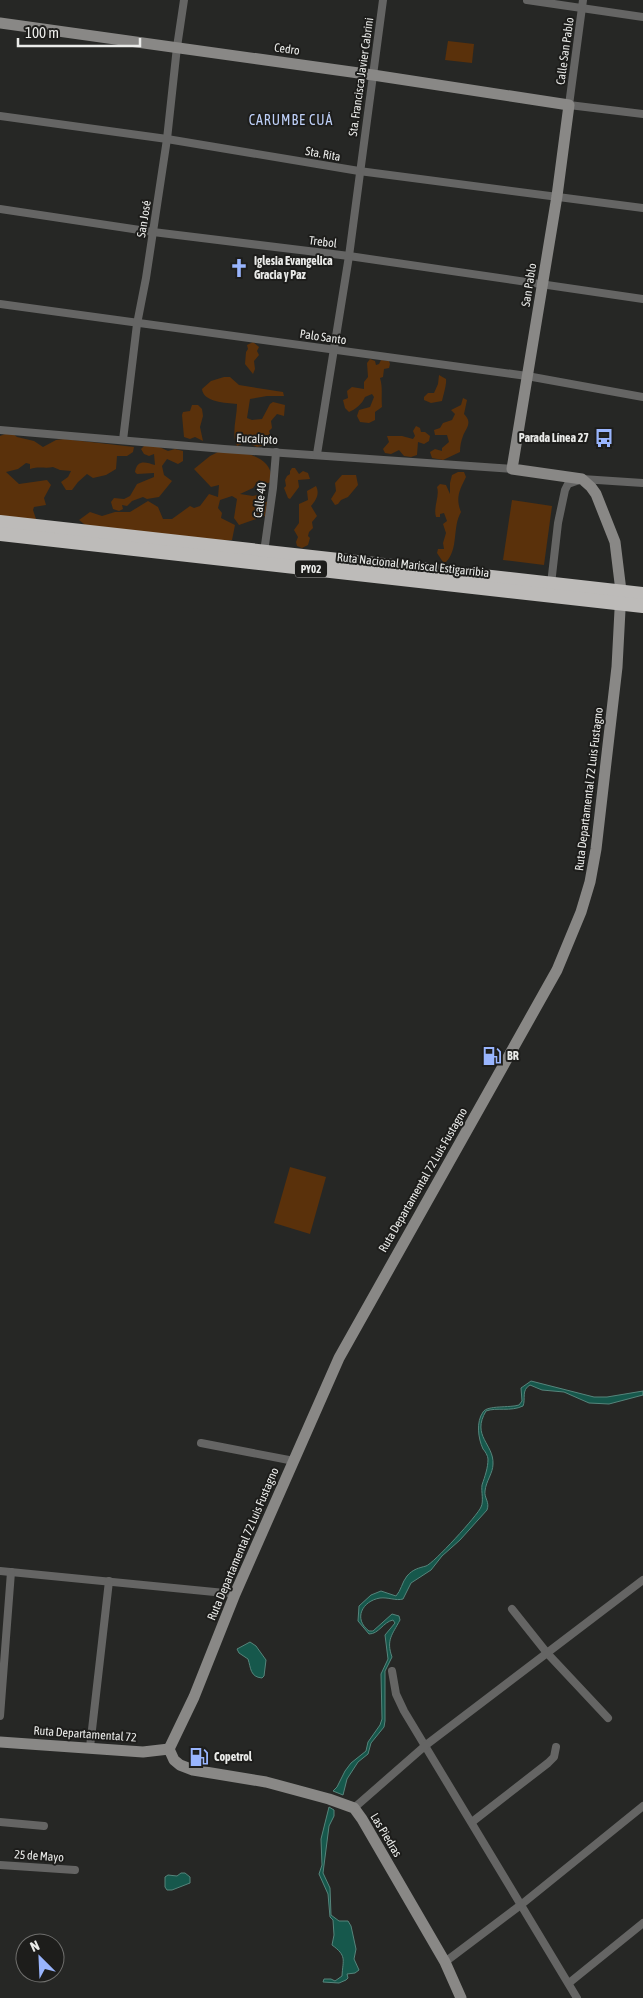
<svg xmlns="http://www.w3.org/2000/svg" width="643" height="1998" font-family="'Asap Condensed',sans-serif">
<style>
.green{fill:#5a310b}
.water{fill:#16584c;stroke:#56847b}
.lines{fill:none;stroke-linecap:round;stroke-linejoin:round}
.street{stroke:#656564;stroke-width:8}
.secondary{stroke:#898886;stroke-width:11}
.highway{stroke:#bdbbb9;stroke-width:14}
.labels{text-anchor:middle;stroke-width:4;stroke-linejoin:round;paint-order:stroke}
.shield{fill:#1d1d1b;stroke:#acadab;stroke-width:1}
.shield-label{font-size:11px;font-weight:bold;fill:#eaebe9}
.street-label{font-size:12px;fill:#eaebe9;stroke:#1d1d1b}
.poi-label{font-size:12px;font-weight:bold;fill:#eaebe9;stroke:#1d1d1b;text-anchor:start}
.neighbourhood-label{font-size:14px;letter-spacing:1px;fill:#bed0f8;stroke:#1d1d1b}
</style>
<rect width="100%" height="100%" fill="#262725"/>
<g class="green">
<path d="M448,41l26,3 -2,19 -27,-3z"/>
<path d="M253,342l6,5 -2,4 2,4 -5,6 1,8 -2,5 -8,-10 1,-12 2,-3 -1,-4z"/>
<path d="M370,359l5,2 1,4 3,-1 2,-4 8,1 1,3 -1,4 -5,1 -1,8 -3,1c3,9 1,19 2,29l-7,5v8l-6,3 -9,-1 -3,-6 2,-6 11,-3 4,-10 -2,-3 -7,3c-3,7 -9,12 -16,15l-4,-4 -2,-8 5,-2 -1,-7 5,-4 12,2v-7l4,-5 -1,-14z"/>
<path d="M439,375l7,4c1,4 -3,17 -4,22l-11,2 -7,-3v-3l4,-4h6l4,-9z"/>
<path d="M224,377h6l9,8 44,7 1,4h-17l-17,3 -3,19 5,2 10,-1 8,-15 3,-2 12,3 -1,11 -7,-2 -6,7 1,7 -3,3 4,12 -16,4 -10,-5 -10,4c-6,-13 0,-28 0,-42 -11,-1 -34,-2 -35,-15l9,-8z"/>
<path d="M463,398l4,2 -3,14c9,9 2,14 -1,22 -2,5 -3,10 -3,16l-17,8 -11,-2 -2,-6 5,-3 7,2v-3l7,-6 -2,-7h-12l-1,-5 6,-2 3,-5 9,-3 3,-6 -4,-4 10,-5z"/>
<path d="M192,405h6l4,4 1,7 -3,11 3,14 -8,-4 -5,2 -6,-2 -2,-22 1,-3 7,-1z"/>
<path d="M416,426l4,2 1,4h4l5,4 -1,5 -5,3 -6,-2 -1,13 -6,2 -7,-1 -5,-6 -8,4 -6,-1 -2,-4 6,-7 -2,-6h15l11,3 2,-3 -2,-5z"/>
<path d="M5,434h8l4,3 17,4 9,6 13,-7 8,-1 70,8 -1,5 -6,4h-10l-1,13 -10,6 -13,3 -6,-4 -9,8 -6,8h-6l-5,-8 7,-5 3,-6 -11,-1 -7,-3c-8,2 -13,-1 -23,2v-5l-4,-1 -8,6 -12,3 13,12 28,-4 4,5 -7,13 2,7 -12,2 -1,3 4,12 -37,-3v-83z"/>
<path d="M144,446h13l11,5 7,-2 8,2v10l-5,3 -11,-5 -5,7 2,9 8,6 -13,16 -12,2 -4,-2 -11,4 -5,5 -5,-1 1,4 -4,2 -6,-2 -2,-7 3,-4 10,1 6,-3 7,-12 17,-7v-4l-17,1 -2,-2c2,-13 11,-10 20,-7l-1,-11 -5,2 -5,-2 -3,-5z"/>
<path d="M224,449c18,3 51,7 47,33l-6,2 -6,-4 -6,8 -13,6 13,2 4,-1 5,6 5,1 -2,14 -26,9 -5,-7 3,-19 -5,-3 -12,4 -2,8 4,5 -1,5 14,7 -3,15 -15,1 -128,-13 -10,-8 11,-8 12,4 13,-4h15l18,-11 10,6 5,12h9l18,-13 4,2 6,-2 9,-12 9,3 1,-12 -8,2 -17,-18 16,-13z"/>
<path d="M292,468h3l4,6 4,-3 5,2 2,6 -12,1 1,7 -9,12 -2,-1 -4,-10 2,-2 -1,-6 2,-4 3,-2v-3z"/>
<path d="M458,472h6l2,5c-6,12 -11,21 -5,35 -9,15 -2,37 -15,50h-3l-6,-9 1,-4h6l-1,-6 3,-10 -3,-9 4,-3 -3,-8 -4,1v3h-4c-3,-10 4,-21 1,-30l3,-3 6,1 4,9v-11l2,-8z"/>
<path d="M342,475h14l2,10 -10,12 -7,3 -3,4 -3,1 -4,-6 5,-8 -1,-8z"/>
<path d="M316,486c4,8 0,14 -5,20l6,10 -5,6 1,6 -4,4 -1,4 2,2 -2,7 -6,3 -5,-2 -1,-4 2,-5 -4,-7 5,-7v-19l9,-4 -1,-9z"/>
<path d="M512,500l40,6 -8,59 -41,-5z"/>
<path d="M290,1167l36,10 -16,57 -36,-11z"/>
</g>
<g class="water">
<path d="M531,1381l63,16h13l36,-6v4l-34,9 -20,-1 -25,-11 -22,-2 -12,-5c-9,5 -4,14 -7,21 -13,6 -26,1 -37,5 -15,25 8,33 7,53 0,9 -7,17 -8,27 -1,7 5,11 2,19l-27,30 -18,16 -11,14 -20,13 -8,16c-7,2 -15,-2 -23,-1 -18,3 -27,21 -11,33h4l19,-17 7,2 1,4c-8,15 -14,20 -8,37l-7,14v50l-1,6 -13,16 -3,11 -10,8 -11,17 -4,16 -10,-4 4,-4 8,-16 6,-8 15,-12 2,-9 12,-17 2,-6 -1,-45 7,-15 -3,-24 10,-12 -2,-3c-10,2 -14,14 -24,14l-11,-13 1,-15 12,-11 10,-4 15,5c5,-5 6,-14 11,-20 6,-7 12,-8 19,-10 7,-2 52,-51 55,-59 3,-6 0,-15 1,-22 3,-9 6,-17 6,-26 0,-3 -3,-8 -5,-10 -5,-11 -7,-27 0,-37 4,-7 27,-4 36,-7l3,-4 -1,-13z"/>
<path d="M250,1642l6,4 10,14 -2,16 -2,2c-12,-1 -11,-10 -14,-19l-9,-6 -2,-4z"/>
<path d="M329,1807l5,3v6l-5,10 -6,47 7,15 1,27 8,6h9l3,5 5,23 -2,10 5,11 -4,3 -8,1 1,4 -2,2 -7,3 -16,-1 1,-3h7l4,2 7,-5c1,-17 5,-20 -10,-31l2,-10 -1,-15 -3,-3 -2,-23 -9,-20 3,-9 -1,-26z"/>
<path d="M181,1873h4l5,4v6l-18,7h-5l-2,-3v-10l3,-2 9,1z"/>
</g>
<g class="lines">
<g class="street">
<path d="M527,0l116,17"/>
<path d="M583,0l-14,105 74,9"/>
<path d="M0,116l167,23 192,32 284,37"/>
<path d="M0,209l153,23 196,24 294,43"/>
<path d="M0,304l527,72 116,21"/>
<path d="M0,430l224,19 288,20"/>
<path d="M123,440l14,-116 9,-46 21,-139 10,-92 7,-47"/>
<path d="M317,454l32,-198 34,-256"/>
<path d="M264,552l9,-64 3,-36"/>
<path d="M551,584l7,-61 7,-33 3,-6 14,-5 61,4"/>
<path d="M201,1443l93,18"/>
<path d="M0,1571l235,23"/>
<path d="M512,1609l35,44 61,65"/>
<path d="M392,1671l4,23 8,17 173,287"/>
<path d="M0,1716l11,-144"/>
<path d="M90,1747l19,-166"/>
<path d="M354,1808l72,-63 217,-165"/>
<path d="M0,1822l44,4"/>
<path d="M472,1822l76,-59 6,-6 2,-10"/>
<path d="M0,1865l75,5"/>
<path d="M445,1962l77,-58 121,-98"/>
<path d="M569,1983l74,-60"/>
</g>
<g class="secondary">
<path d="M0,23l373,52 196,30 -12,91 -45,273 70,10 9,8 5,7 19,48 6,49 -4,76 -21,182 -6,33 -9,30 -24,58 -218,388 -104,236 -41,103 -25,52"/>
<path d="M0,1742l143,10 26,-3"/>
<path d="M169,1749l5,11 6,5 13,5 73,12 63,17 25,9 8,11 83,143 16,36"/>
</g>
<g class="highway">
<path d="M0,522l643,72"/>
<path d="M0,534l643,72"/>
</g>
</g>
<defs>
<g id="church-bare" transform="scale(1.5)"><path d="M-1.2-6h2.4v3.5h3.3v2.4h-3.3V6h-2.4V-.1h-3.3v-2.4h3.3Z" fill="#99b5fd" stroke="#1d1d1b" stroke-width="2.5" paint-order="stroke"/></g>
<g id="bus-bare" transform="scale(1.5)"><path d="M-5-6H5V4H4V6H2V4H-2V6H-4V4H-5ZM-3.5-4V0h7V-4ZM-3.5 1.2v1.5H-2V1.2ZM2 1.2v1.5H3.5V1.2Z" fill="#99b5fd" stroke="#1d1d1b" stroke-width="2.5" paint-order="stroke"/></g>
<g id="fuel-bare" transform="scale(1.5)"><path d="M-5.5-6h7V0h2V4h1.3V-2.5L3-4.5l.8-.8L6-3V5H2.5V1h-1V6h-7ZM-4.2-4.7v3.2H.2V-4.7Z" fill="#99b5fd" stroke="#1d1d1b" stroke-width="2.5" paint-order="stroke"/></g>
</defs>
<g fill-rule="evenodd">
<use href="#church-bare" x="239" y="268"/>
<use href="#bus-bare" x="604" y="438"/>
<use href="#fuel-bare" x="492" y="1056"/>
<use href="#fuel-bare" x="199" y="1757"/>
</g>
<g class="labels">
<rect class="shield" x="295" y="560.5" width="32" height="17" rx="4"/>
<g class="shield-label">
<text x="311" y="573">PY02</text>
</g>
<g class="street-label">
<text transform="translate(287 49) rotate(8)" y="4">Cedro</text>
<text transform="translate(565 51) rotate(-82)" y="4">Calle San Pablo</text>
<text transform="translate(361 77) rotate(-82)" y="4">Sta. Francisca Javier Cabrini</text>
<text transform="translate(323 154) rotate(10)" y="4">Sta. Rita</text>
<text transform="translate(144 219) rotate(-81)" y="4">San José</text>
<text transform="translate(323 242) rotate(7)" y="4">Trebol</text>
<text transform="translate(529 285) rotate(-81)" y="4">San Pablo</text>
<text transform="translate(323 337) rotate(8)" y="4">Palo Santo</text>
<text transform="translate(257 439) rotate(3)" y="4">Eucalipto</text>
<text transform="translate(260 500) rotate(-83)" y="4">Calle 40</text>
<text transform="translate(413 565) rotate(6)" y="4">Ruta Nacional Mariscal Estigarribia</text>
<text transform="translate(589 789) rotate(-83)" y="4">Ruta Departamental 72 Luis Fustagno</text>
<text transform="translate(423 1180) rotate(-60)" y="4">Ruta Departamental 72 Luis Fustagno</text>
<text transform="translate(243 1544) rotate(-67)" y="4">Ruta Departamental 72 Luis Fustagno</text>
<text transform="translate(85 1734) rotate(4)" y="4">Ruta Departamental 72</text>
<text transform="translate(386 1835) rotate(59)" y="4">Las Piedras</text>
<text transform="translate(39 1856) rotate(4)" y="4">25 de Mayo</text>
</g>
<g class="poi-label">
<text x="254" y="265">Iglesia Evangelica<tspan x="254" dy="14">Gracia y Paz</tspan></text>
<text x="589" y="442" text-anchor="end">Parada Línea 27</text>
<text x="507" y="1060">BR</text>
<text x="214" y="1761">Copetrol</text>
</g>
<g class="neighbourhood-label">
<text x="291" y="125">CARUMBE CUÁ</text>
</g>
</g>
<g transform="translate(40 1958) rotate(336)"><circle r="24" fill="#1d1d1b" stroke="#6f6f6d"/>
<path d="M0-4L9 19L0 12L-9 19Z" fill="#99b5fd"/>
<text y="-8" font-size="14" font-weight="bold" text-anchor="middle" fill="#eaebe9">N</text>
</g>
<path d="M18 38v8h122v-8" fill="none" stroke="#eaebe9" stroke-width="2.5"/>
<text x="25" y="38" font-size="15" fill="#eaebe9" stroke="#1d1d1b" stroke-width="4" paint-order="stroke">100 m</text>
</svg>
